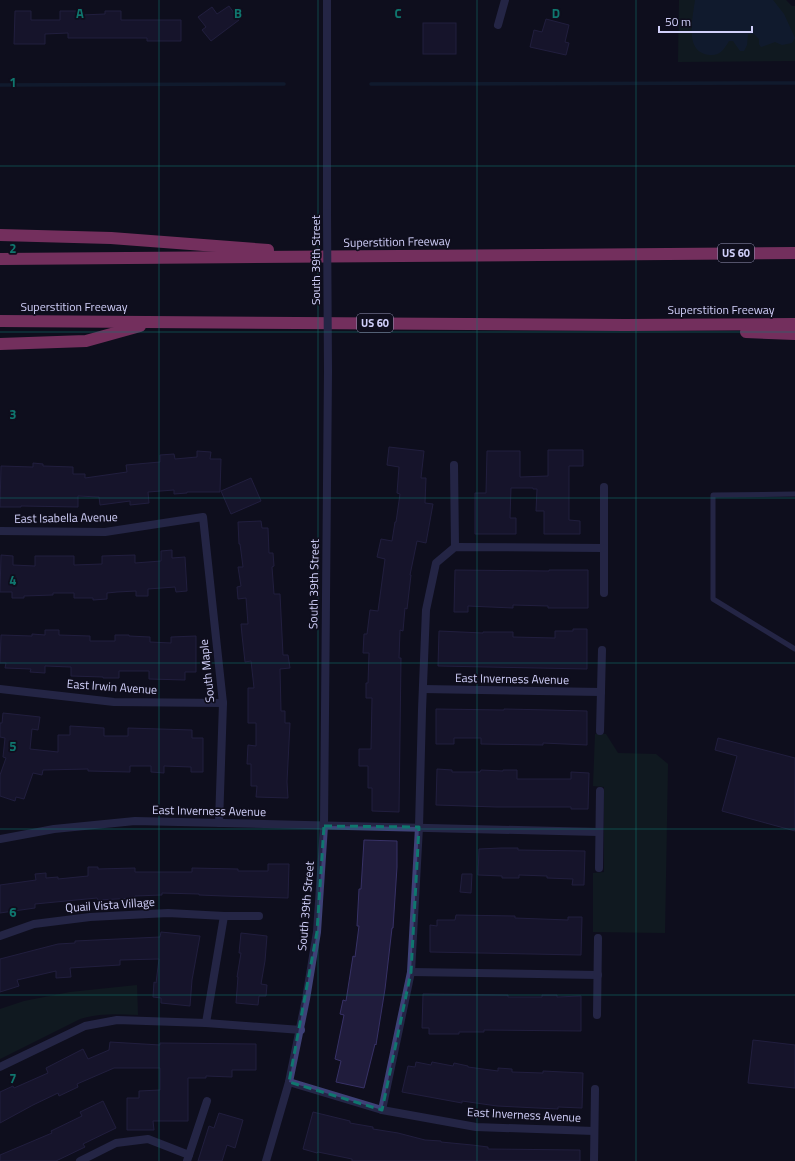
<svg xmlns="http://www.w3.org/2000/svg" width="795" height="1161" font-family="'Titillium Web',sans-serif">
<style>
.green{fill:#122724}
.water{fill:#132942}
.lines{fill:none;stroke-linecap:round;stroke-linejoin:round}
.stream{stroke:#132942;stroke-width:3.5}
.building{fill:#201c3c;stroke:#373166}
.service{stroke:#3e4177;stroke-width:5}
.minor{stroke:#3e4177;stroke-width:8}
.tertiary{stroke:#3e4177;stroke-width:8}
.motorway{stroke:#ed58ac;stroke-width:12}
.tertiary-bridge{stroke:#3e4177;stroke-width:8}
.marked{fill:none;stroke:#0f766e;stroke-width:3;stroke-dasharray:8 5;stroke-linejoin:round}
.grid{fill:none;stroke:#0f766e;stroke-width:1;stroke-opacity:0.55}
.labels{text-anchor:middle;stroke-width:3.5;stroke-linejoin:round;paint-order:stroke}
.shield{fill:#0f0e1d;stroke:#9796b8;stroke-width:1}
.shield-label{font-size:11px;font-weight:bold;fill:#d1d0fa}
.street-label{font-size:12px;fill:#d1d0fa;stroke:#0f0e1d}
.grid-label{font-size:13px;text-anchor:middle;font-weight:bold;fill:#0f766e;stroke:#0f0e1d;stroke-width:3.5;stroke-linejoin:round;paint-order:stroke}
</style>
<rect width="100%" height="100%" fill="#0f0e1d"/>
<g class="green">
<path d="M679,0h107l6,6h3v55l-117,1z"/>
<path d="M595,734h11l12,19 38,1 12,10 -3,169 -72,-1v-59l11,-1v-85l-11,-1z"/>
<path d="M137,985l1,30c-20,-1 -39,-2 -58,4l-80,40v-50l24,-8 46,-9z"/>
</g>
<path class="water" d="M695,0h78l11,14 11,24 -3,5 -10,2 -7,-3 -14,5 -2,-3v-5l-5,-5h-6l-1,11 -3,6h-4l-7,-10h-4c-5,8 -8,14 -18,14 -28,-1 -18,-37 -16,-55z"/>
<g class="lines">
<g class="stream">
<path d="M371,84l424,-1"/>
<path d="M0,85l284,-1"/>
</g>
</g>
<g class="building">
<path d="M229,6l10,14 -28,21 -9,-11 4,-3 -8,-10 14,-10 5,7z"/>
<path d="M15,11h16v9h29v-9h22v4l23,-1v-3h16v9h60v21h-34v-3h-79v-5l-23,1v10h-31z"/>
<path d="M546,19l23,6 -4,17 4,1 -3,12 -36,-8 4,-17 8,2z"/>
<rect x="423" y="23" width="33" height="31"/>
<path d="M389,447l35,4 -3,27h5l-1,25 8,1 -7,39 -9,-2 -7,34h1l-4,34 -2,-1 -2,23 -3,-1 -1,28h2l-2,154 -27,-1v-23h-4v-22h-9v-17h12l1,-51h-6v-15h2l1,-30h-6l1,-19h3l3,-24 8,1 7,-52 -8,-2 4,-18 11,2 3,-19h1l4,-28 -3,-1 2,-26 -12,-2z"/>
<path d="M548,450h35v16h-14v54l11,1v13h-36v-23h-8l1,-22h-4v-1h-22l-1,30h6v16h-41v-41h11l1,-42h33v26l28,-1z"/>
<path d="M197,451l14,1 -1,7h11l-1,33h-33v1l-13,1v-4l-26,2 1,11 -19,2v-4l-30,4 -1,-8 -21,-1v11l-57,-1v1h-21l1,-41 32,1v-4l10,1v2l30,1v7h12v4l42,-6 -1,-7 34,-3v-7l14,-1 1,5 22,-2z"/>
<path d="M251,478l10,23 -30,13 -10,-23z"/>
<path d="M261,521l1,7h6l1,25h4l1,13 -2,1 2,27h6l3,61h5l2,13 -10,1 1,42h4v12h5l-3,59 1,16 -32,-1 1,-11h-6v-22h-4l1,-19 8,1v-23h-8v-35h6l-3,-27 -6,1 -3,-27 -1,-11h7l-2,-26 -8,1 -1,-12 4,-1 -3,-19h5l-3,-23h-1l-1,-22z"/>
<path d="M172,550v8l13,-1 2,34 -11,1 -1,-5 -27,2v7h-12v-5l-19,1 -10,1v6l-14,1v-2h-19v-5h-21v2l-29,1v2h-12v-6h-12l1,-37 12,1v9l22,1v-10h39v9l28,-1v-8l33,-1v8l26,-2v-10z"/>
<path d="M455,570l94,1v-1h39v38h-40v-2l-35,-1v3l-45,-2v6h-14z"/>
<path d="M573,629h14v40l-149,-3 1,-35 44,2v-1h30v5l42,1v-7h18z"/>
<path d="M45,630h14v5l31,1v5h25v-6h14v1l21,1v5l21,1v-6l25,-1v36h-11v8l-36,-1v-8h-30v7h-16v-1l-32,-1v-9l-26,-1v7l-15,-1 1,-3 -26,-1 1,-5h-6l1,-28 31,1v-2l13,1z"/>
<path d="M436,709l68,1v-1l46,1 37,1v34l-44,-2v2l-62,-1v-6h-27v6h-18z"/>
<path d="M3,713l37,4 -2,13 -6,-1 -2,20 28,3v-17h12v-9l34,2v8h24v-8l64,2v8h11v34h-12v-5l-27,-1v7l-13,-1v-6h-21v6l-42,-1v-2l-45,1 -1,5 -9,-2 -9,26 -8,-2 -1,4 -15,-5v-21l6,-17 -3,-1 2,-19 -5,-1v-14h2z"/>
<path d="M718,738l77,20v73l-73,-20 15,-55 -22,-6z"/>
<path d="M437,769l15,1v2h28l1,-2 22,1v-1h14v9h54v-7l18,1 -1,36h-17v-2h-74l-61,-2z"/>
<path d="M364,840l33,1v26l-4,61h-1l-7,61 -9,56 -1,-1 -11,44 -28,-6 5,-21 -6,-2 9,-44 -4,-1 3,-14 3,1 7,-45 2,1 4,-31h-2l2,-37h2z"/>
<path d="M501,848h17v2l67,1 -1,34h-12l1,-6 -26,-1v-2l-28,-1v3h-17v-2l-24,-1 1,-26z"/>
<path d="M268,864h21l-1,34 -64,-2 -25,-1v-1l-37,-1v2l-27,1v2l-37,2 -1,-2 -62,6v4l-35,5v-28l36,-5 -1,-6 11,-1v5l12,-1v2l30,-3v-9h10v2l37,-1v4h57v-4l46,1v2h30z"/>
<path d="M462,874h10l-1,19 -11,-1z"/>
<path d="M456,915l59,1v2l53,2v-3h14l-1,38 -151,-3v-27l7,1v-6h18z"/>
<path d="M161,932l39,4 -8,44 -2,26 -29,-3v-5l-8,-1 1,-15 2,1 3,-24 -39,1v5l-50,3 1,9 -15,1v-7l-39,9 2,6 -19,6v-33l58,-15 17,-1v-2l85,-4z"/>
<path d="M241,933l26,3 -2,25 -4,23 6,1 -1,11h-7l-1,9 -22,-2 2,-26h-1l4,-24h-2z"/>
<path d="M423,994l85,1v2h34v-2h15v2l24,-1v35l-97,-1v2h-25v2h-30v-6h-7z"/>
<path d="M753,1040l42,5v43l-47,-5z"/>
<path d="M110,1042l50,3v-2l96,1v26h-24v7l-26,-1v2h-18v43h-35l1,9h-27v-32h12v-7l21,-1v-22h-46l-37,16 1,3 -19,9 -1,-3 -25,12 -33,18v-31l13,-6 1,2 34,-15 -2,-5 37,-19 5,10 21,-9z"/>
<path d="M416,1062l15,3 1,-3 21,4 1,-3 14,3v1l30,4v-3l14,1v3l31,1v-2l40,2 -1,35 -24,-1v2l-61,-3 -35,-5v2l-60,-11 6,-26 7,1z"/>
<path d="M103,1101l13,27 -33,16 2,3 -29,14h-56v-6l52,-22 -1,-2 31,-15 -2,-4z"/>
<path d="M313,1112l37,9v2l23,4v2l25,4 27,7 16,1v1l31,3 16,2v2l92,1v11h-228v-2l-34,-7 -1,1 -14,-4z"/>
<path d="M219,1113l24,7 -8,28 -8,-3 -5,16h-24l11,-35 5,2z"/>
</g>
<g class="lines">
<path class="service" d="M795,494l-82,1v104l82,50"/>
<g class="minor">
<path d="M498,25l7,-25"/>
<path d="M454,465l1,82"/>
<path d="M604,487v106"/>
<path d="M0,531l105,1 98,-15 20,186 -4,120"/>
<path d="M0,689l114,13 109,1"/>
<path d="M423,689l178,3"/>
<path d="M600,731l2,-81"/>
<path d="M0,839l54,-10 81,-8 464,11"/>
<path d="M599,868l1,-77"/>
<path d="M0,936l34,-12 56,-7 78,-4 56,3h35"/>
<path d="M411,972l187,3"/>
<path d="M597,1015l1,-77"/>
<path d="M206,1023l18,-107"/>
<path d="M0,1067l85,-41 32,-6 89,3 95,7"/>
<path d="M289,1082l93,28 94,17 118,4"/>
<path d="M382,1110l29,-138 8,-145 3,-117 4,-100 10,-47 19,-16 148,1"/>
<path d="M80,1161l36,-18 32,-4 41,16"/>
<path d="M187,1161l20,-60"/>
<path d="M594,1161l1,-72"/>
</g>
<g class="tertiary">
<path d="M327,0v213"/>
<path d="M266,1161l23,-79 17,-83 11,-67 7,-106 4,-455"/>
</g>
<g class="motorway">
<path d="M0,235l111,3 157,12"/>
<path d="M0,259l795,-6"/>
<path d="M0,321l625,4 170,-1"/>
<path d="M746,332l49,2"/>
<path d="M0,344l86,-3 54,-15"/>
</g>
<path class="tertiary-bridge" d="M327,213l1,158"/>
</g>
<path d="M0 0H795V1161H0ZM324,826l95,1 -8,145 -29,138 -93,-28 28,-150z" fill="#0f0e1d" fill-opacity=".55" fill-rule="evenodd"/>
<path class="marked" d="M324,826l95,1 -8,145 -29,138 -93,-28 28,-150z"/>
<path class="grid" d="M159,0v1161M318,0v1161M477,0v1161M636,0v1161M0,166h795M0,332h795M0,498h795M0,663h795M0,829h795M0,995h795"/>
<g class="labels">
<g class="shield">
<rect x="718" y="244" width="36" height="18" rx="3"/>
<rect x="357" y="314" width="36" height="18" rx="3"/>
</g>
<g class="shield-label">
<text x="736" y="257">US 60</text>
<text x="375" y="327">US 60</text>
</g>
<g class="street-label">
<text transform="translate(397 242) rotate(-1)" y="4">Superstition Freeway</text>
<text transform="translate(316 260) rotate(-90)" y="4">South 39th Street</text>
<text x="74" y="311">Superstition Freeway</text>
<text x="721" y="314">Superstition Freeway</text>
<text transform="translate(66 518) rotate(-1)" y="4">East Isabella Avenue</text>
<text transform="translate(314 584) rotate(-89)" y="4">South 39th Street</text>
<text transform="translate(207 671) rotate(-96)" y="4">South Maple</text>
<text transform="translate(512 679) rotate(1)" y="4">East Inverness Avenue</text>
<text transform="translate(112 687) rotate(4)" y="4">East Irwin Avenue</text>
<text transform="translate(209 811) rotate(1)" y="4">East Inverness Avenue</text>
<text transform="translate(110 905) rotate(-4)" y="4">Quail Vista Village</text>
<text transform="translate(306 906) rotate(-85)" y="4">South 39th Street</text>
<text transform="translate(524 1115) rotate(3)" y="4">East Inverness Avenue</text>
</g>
</g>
<g class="grid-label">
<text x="80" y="18">A</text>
<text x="238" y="18">B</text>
<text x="398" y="18">C</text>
<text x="556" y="18">D</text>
<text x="13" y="87">1</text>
<text x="13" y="253">2</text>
<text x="13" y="419">3</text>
<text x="13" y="585">4</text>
<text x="13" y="751">5</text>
<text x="13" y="917">6</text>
<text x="13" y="1083">7</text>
</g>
<path d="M659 26v6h93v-6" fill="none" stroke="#d1d0fa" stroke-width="2"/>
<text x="665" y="26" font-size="12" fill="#d1d0fa" stroke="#0f0e1d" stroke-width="3" paint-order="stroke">50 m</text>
</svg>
